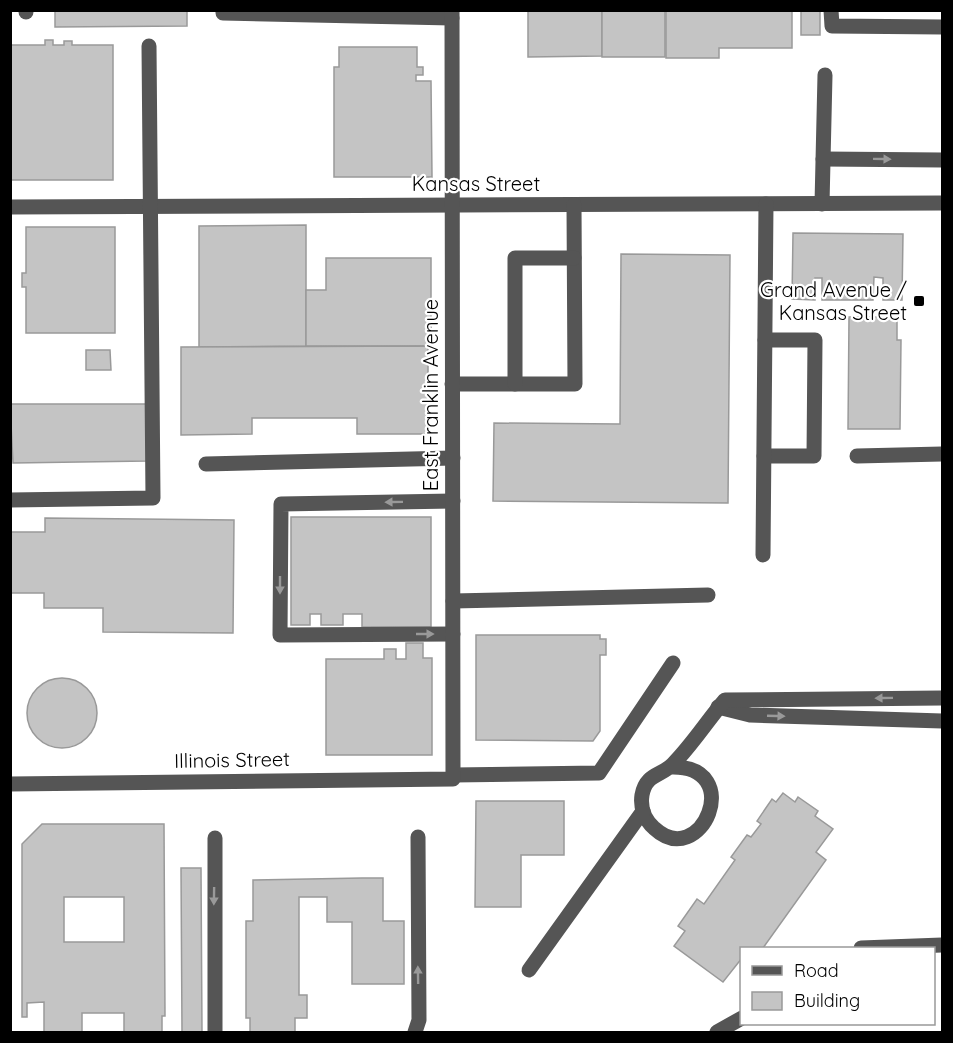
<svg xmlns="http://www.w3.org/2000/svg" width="953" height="1043" font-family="Quicksand,sans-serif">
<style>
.building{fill:#c4c4c4;stroke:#999;stroke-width:1.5;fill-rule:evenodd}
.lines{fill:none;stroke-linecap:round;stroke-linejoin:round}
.minor{stroke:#555;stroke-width:15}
.oneway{fill:#999}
.poi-dot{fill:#000;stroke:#fff;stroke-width:2}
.labels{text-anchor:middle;stroke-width:4.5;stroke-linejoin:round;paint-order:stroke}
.street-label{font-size:20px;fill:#000;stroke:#fff}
.poi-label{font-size:20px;fill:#000;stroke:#fff;text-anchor:end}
</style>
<rect width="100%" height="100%" fill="#fff"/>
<g class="building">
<path d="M55,10h132v16l-132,1z"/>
<path d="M528,10h74v46l-74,1z"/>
<rect x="602" y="10" width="63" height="47"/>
<path d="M666,10h126v38h-73v10h-53z"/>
<rect x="801" y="10" width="19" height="25"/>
<path d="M45,40h8v5h11v-4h8v4h41v135h-103v-135h35z"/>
<path d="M339,47h78v20h6v8h-7v6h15l1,96h-98v-110h5z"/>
<path d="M306,225v121l-107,1v-121z"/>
<path d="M26,227h89v106h-89v-46h-4v-14h4z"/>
<path d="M793,233l110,1 -1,66h-19v-22l-9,-1 -1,23h-51v-22h-7v22l-23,-1z"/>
<path d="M621,254l109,1 -2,248 -235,-2 1,-78 126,1z"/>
<path d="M326,258h105v88h-125v-56h20z"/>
<path d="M849,317h48v23h4l-1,89h-52z"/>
<path d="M428,346v88h-71v-16h-105v16l-71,1v-88z"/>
<path d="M86,350h24l1,20h-25z"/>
<path d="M10,404h136l1,57 -134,2z"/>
<path d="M291,517h140v110h-69v-13h-19v11h-22v-11h-11v11h-19z"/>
<path d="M45,518l189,2 -1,113 -130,-1v-24h-59v-15h-34v-61h35z"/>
<path d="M476,635h124v4h6v16h-6v76l-7,10 -117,-1z"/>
<path d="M406,643h17v15h9v97h-106v-96h58v-10h12v10h10z"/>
<circle cx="62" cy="713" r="35"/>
<path d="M783,793l12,9 3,-5 20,14 -3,5 18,13 -17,23 10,8 -63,88h-21v10l-19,24 -49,-36 11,-15 -7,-5 19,-27 7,5 31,-44 -4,-3 16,-22 4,2 10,-13 -4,-3 15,-22 4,3z"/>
<path d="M476,801h88v54h-43v52h-46z"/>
<path d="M42,824h122l1,192h-3v16h-38v-19h-42v19h-38v-30l-17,1v14h-5v-173zM64,897h60v45h-60z"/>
<path d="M181,868h20l1,164h-20z"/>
<path d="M362,878h21v43h21v63h-52v-62h-25v-25h-28v98h8v23h-12v14h4h-53h4v-14h-4v-97h7v-41z"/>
</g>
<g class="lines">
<g class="minor">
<path d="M26,10v2"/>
<path d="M223,10v3l229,5"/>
<path d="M831,10l1,16 110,1"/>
<path d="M823,159l119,1"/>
<path d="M822,204l3,-129"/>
<path d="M10,207l932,-4"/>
<path d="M452,384h123l-1,-179"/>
<path d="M515,384v-126h59"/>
<path d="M764,456h50l1,-116h-50"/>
<path d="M857,456l85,-2"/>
<path d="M206,464l247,-6"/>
<path d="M10,500l143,-2 -4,-452"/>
<path d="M453,501l-172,3 -1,131 173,-1"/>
<path d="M763,555l3,-351"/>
<path d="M453,601l255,-6"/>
<path d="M718,707l32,8 192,6"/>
<path d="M671,767c76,-2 30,105 -17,61 -9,-8 -14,-20 -12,-33 4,-22 20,-19 31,-31 19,-19 34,-43 52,-64l217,-2"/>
<path d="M453,775l146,-2 74,-110"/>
<path d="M10,784l443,-5 -1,-769"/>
<path d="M215,838v194"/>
<path d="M861,948l81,-3"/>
<path d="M529,970l114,-159"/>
<path d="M415,1032l4,-12 -1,-183"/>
<path d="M717,1032l25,-14"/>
</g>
</g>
<defs><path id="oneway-solid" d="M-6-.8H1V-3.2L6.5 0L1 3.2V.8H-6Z" transform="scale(1.5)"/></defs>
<g class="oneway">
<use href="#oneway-solid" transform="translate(882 159) rotate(1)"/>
<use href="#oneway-solid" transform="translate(394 502) rotate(179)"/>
<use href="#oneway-solid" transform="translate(280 585) rotate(90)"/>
<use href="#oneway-solid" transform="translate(425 634)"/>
<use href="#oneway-solid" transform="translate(884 698) rotate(179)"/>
<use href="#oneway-solid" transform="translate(776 716) rotate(2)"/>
<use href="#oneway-solid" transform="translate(214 896) rotate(91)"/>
<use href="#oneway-solid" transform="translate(418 975) rotate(-91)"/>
</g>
<rect class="poi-dot" x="913" y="295" width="12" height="12" rx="3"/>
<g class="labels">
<g class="street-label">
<text x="476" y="191">Kansas Street</text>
<text transform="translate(431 395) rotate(-90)" y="7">East Franklin Avenue</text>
<text transform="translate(232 760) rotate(-1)" y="7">Illinois Street</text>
</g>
<g class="poi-label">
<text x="907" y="297">Grand Avenue /<tspan x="907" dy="23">Kansas Street</tspan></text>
</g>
</g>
<rect width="953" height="1043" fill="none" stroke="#000000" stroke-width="24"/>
<rect x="740" y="947" width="195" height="78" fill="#ffffff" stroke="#999999" stroke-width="1.5"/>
<rect x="752" y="966" width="30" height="9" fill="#555555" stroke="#999999" stroke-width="1.5"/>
<text x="794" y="977" font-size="18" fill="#000000">Road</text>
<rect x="752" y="992" width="30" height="18" fill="#c4c4c4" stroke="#999999" stroke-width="1.5"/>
<text x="794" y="1007" font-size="18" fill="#000000">Building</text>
</svg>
